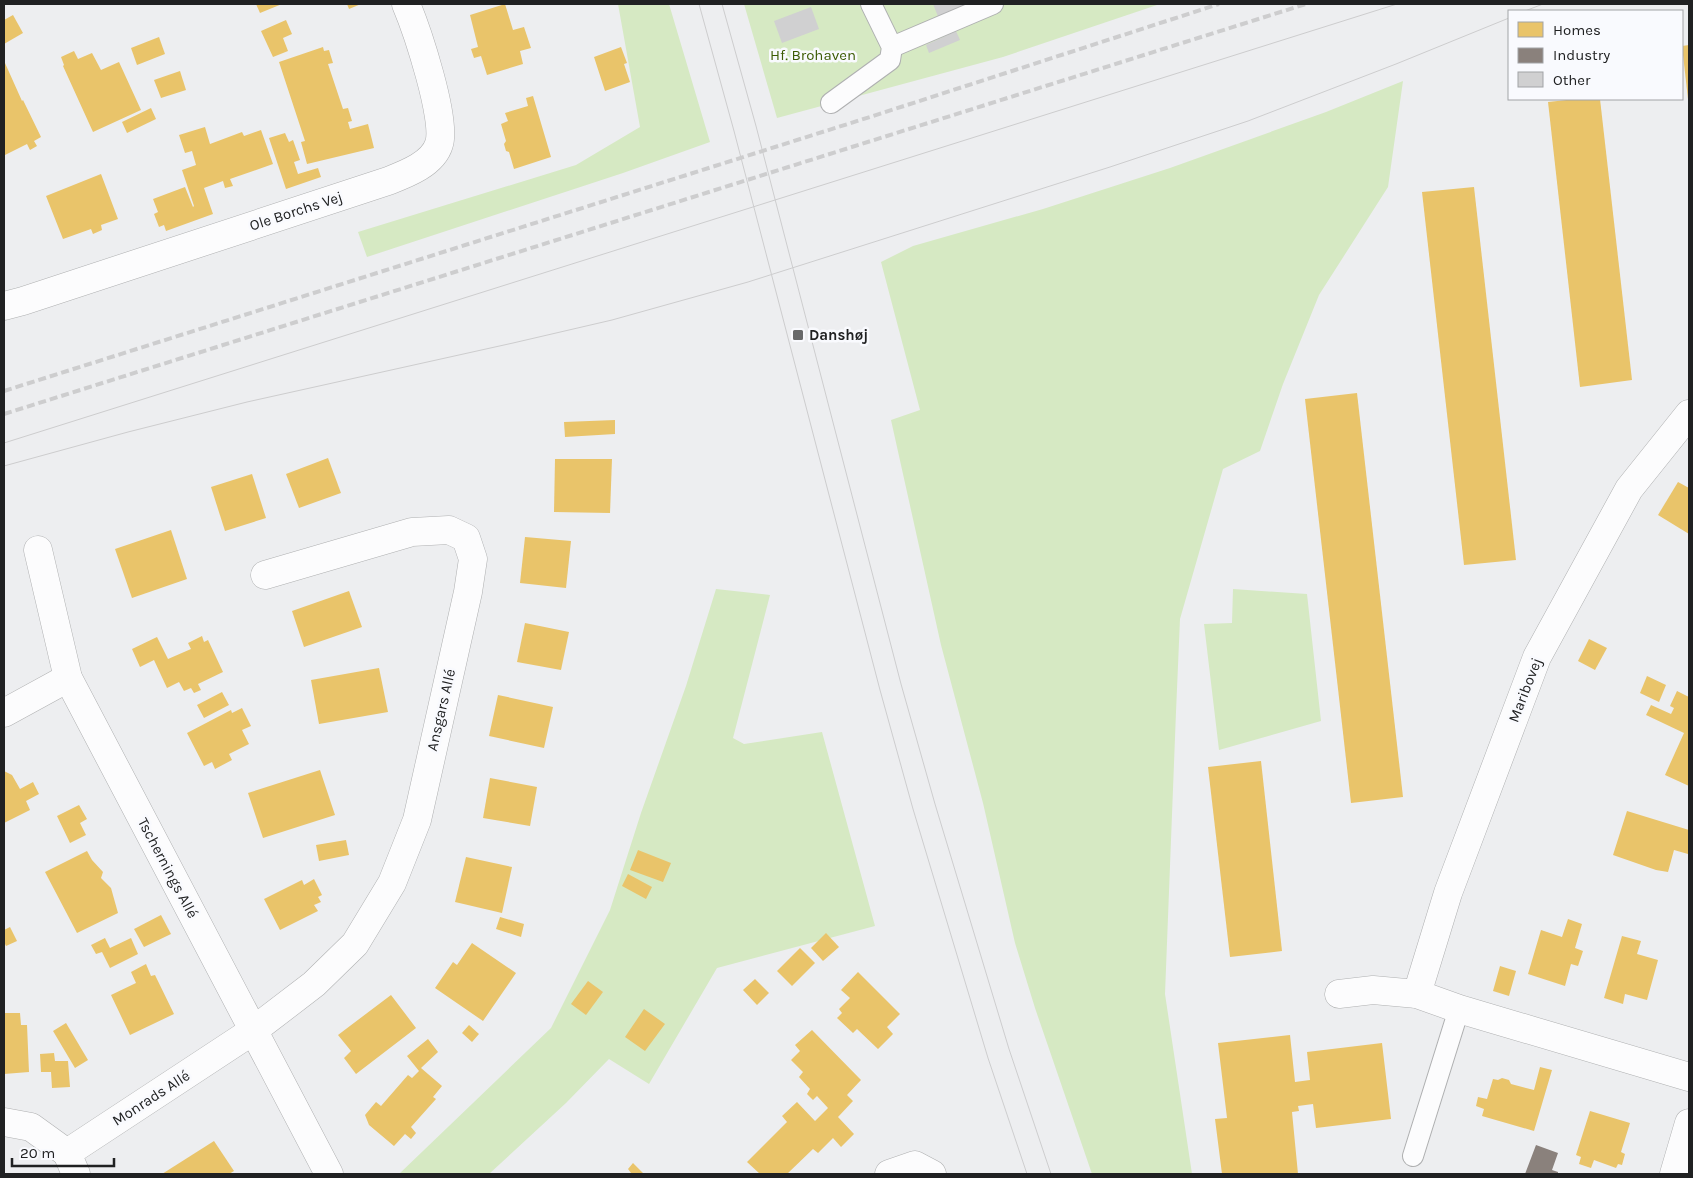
<svg xmlns="http://www.w3.org/2000/svg" width="1693" height="1178" font-family="Karla,sans-serif">
<style>
.green{fill:#d6e9c3}
.homes{fill:#e9c46a}
.industry{fill:#8a817c}
.building{fill:#d0d0d1}
.lines{fill:none;stroke-linecap:round;stroke-linejoin:round}
.lane-casing{stroke:#afb0b1;stroke-width:22}
.street-casing{stroke:#afb0b1;stroke-width:29}
.lane{stroke:#fcfcfd;stroke-width:20}
.street{stroke:#fcfcfd;stroke-width:28}
.tram{stroke:#cdcdce;stroke-width:1}
.rail{stroke:#cdcdce;stroke-width:4;stroke-dasharray:8 4;stroke-linecap:butt}
.poi-dot{fill:#68696a;stroke:#f9fafe;stroke-width:2}
.labels{text-anchor:middle;stroke-width:5;stroke-linejoin:round;paint-order:stroke}
.park-label{font-size:15px;fill:#3c5b04;stroke:#f9fafe}
.street-label{font-size:15px;fill:#202122;stroke:#f9fafe}
.poi-label{font-size:15px;font-weight:bold;fill:#202122;stroke:#f9fafe;text-anchor:start}
</style>
<rect width="100%" height="100%" fill="#edeef0"/>
<g class="green">
<path d="M618,4h51l41,138 -87,31 -256,84 -9,-25 218,-67 64,-38z"/>
<path d="M744,4h416l-157,53 -226,61z"/>
<path d="M1403,81l-15,106 -69,108 -36,89 -23,67 -37,18 -43,150 -4,93 -11,282 27,180h-100l-57,-166 -20,-65 -32,-140 -42,-158 -50,-225 29,-10 -39,-148 32,-16 130,-37 127,-41 156,-56z"/>
<path d="M716,589l54,6 -37,143 11,6 78,-12 53,194 -158,42 -68,116 -40,-25 -43,44 -77,71h-90l152,-146 59,-118 31,-97 45,-127z"/>
<path d="M1233,589l74,5 14,127 -102,29 -15,-126 28,-1z"/>
</g>
<g class="homes">
<path d="M256,4h26l-22,9z"/>
<path d="M347,4h14l-12,5z"/>
<path d="M505,4l8,26 11,-3 7,21 -11,3 3,13 -36,11 -6,-19 -7,2 -3,-9 7,-2 -8,-32z"/>
<path d="M13,15l10,18 -19,11v-24z"/>
<path d="M286,20l6,14 -9,4 5,13 -15,6 -12,-26z"/>
<path d="M159,37l6,17 -28,11 -6,-17z"/>
<path d="M1689,45v54h-1l-6,-53z"/>
<path d="M323,47l1,4 5,-1 4,13 -5,1 15,45 5,-1 4,13 -4,1 2,7 18,-5 6,24 -67,16 -6,-22 4,-1 -26,-79z"/>
<path d="M621,47l6,16 -3,1 6,18 -25,9 -11,-34z"/>
<path d="M74,51l4,8 14,-6 9,17 18,-8 22,48 -48,22 -30,-66 1,-1 -3,-8z"/>
<path d="M5,63l17,38 1,-1 18,37 -7,4 3,5 -7,4 -3,-6 -22,11 -1,-91z"/>
<path d="M180,71l6,19 -25,8 -7,-18z"/>
<path d="M533,96l18,61 -37,12 -5,-17 -3,-1 -2,-7 2,-3 -5,-17 7,-3 -3,-8 23,-7 -2,-8z"/>
<path d="M1576,99h24l32,281 -52,7 -32,-285z"/>
<path d="M151,108l5,11 -29,14 -5,-11z"/>
<path d="M205,127l5,17 32,-12 2,4 17,-6 12,34 -43,15 3,7 -8,2 -2,-7 -19,7 9,26 -47,17 -2,-6 -5,2 -5,-13 4,-2 -5,-13 32,-12 8,20 1,-1 -12,-36 14,-5 -4,-14 -7,2 -6,-18z"/>
<path d="M285,133l4,9 4,-2 7,20 -6,2 4,12 20,-6 3,9 -35,12 -17,-51z"/>
<path d="M101,174l17,45 -17,6 1,5 -9,4 -2,-5 -28,10 -17,-43z"/>
<path d="M1474,187l42,373 -52,5 -42,-373z"/>
<path d="M1357,393l46,404 -52,6 -46,-404z"/>
<path d="M615,420v14l-50,3 -1,-15z"/>
<path d="M328,458l13,35 -42,15 -13,-34z"/>
<path d="M555,459h57l-2,54 -56,-1z"/>
<path d="M252,474l14,44 -41,13 -14,-44z"/>
<path d="M1678,482l11,6v46l-31,-19z"/>
<path d="M171,530l16,49 -55,19 -17,-49z"/>
<path d="M525,537l46,4 -5,47 -46,-5z"/>
<path d="M349,591l13,36 -58,20 -12,-36z"/>
<path d="M525,623l44,9 -8,38 -44,-8z"/>
<path d="M202,636l2,6 4,-2 15,32 -25,12 3,6 -7,3 -3,-5 -7,3 -5,-9 -12,6 -13,-28 -14,7 -8,-18 25,-12 11,22 23,-10 -3,-6z"/>
<path d="M1589,639l18,9 -12,22 -17,-9z"/>
<path d="M379,668l9,44 -69,12 -8,-44z"/>
<path d="M1647,676l19,9 -7,17 -19,-9z"/>
<path d="M1677,691l12,6v89l-24,-11 19,-42 -38,-18 5,-10 20,9 3,-6 -4,-2z"/>
<path d="M222,692l7,13 -25,13 -7,-13z"/>
<path d="M498,695l55,12 -9,41 -55,-12z"/>
<path d="M242,708l9,18 -9,4 7,14 -20,10 3,6 -17,9 -3,-7 -8,4 -17,-33 44,-23 1,3z"/>
<path d="M1261,761l21,190 -52,6 -22,-190z"/>
<path d="M320,770l15,45 -72,23 -15,-45z"/>
<path d="M4,771l8,4 8,14 13,-7 6,12 -13,7 4,9 -26,13z"/>
<path d="M490,778l47,9 -7,39 -47,-8z"/>
<path d="M79,805l8,14 -7,4 6,12 -16,8 -13,-27z"/>
<path d="M1627,811l62,19 -1,24 -14,-4 -6,22 -12,-2 -43,-15z"/>
<path d="M346,840l3,15 -30,6 -3,-16z"/>
<path d="M638,850l33,13 -8,19 -33,-12z"/>
<path d="M87,851l5,9 11,12 -2,6 10,10 7,25 -41,20 -32,-61z"/>
<path d="M466,857l46,10 -10,46 -47,-11z"/>
<path d="M628,874l24,13 -6,12 -24,-13z"/>
<path d="M314,879l8,16 -4,2 3,5 -7,3 4,6 -38,19 -16,-31 38,-19 2,5z"/>
<path d="M161,915l10,19 -27,13 -10,-18z"/>
<path d="M500,917l24,7 -3,13 -25,-8z"/>
<path d="M1568,919l14,5 -7,24 8,3 -5,15 -7,-2 -6,22 -37,-12 13,-44 21,7z"/>
<path d="M10,927l7,14 -11,5 -2,-4v-12z"/>
<path d="M826,933l13,14 -16,14 -12,-13z"/>
<path d="M1622,936l19,5 -4,13 21,6 -11,40 -22,-6 -2,10 -19,-6z"/>
<path d="M105,938l5,10 21,-10 7,16 -28,14 -8,-16 -6,2 -5,-9z"/>
<path d="M472,943l44,30 -33,48 -48,-33 18,-26 4,3z"/>
<path d="M800,948l15,15 -23,23 -15,-15z"/>
<path d="M146,964l5,12 4,-1 19,39 -44,21 -19,-40 25,-12 -5,-11z"/>
<path d="M1500,966l16,5 -7,25 -16,-5z"/>
<path d="M858,972l42,42 -13,13 6,7 -15,15 -21,-20 -4,4 -16,-15 5,-5 -3,-4 11,-11 -9,-8z"/>
<path d="M755,979l14,14 -12,12 -14,-15z"/>
<path d="M588,981l15,11 -17,23 -15,-11z"/>
<path d="M391,995l25,33 -60,46 -12,-16 7,-7 -13,-16z"/>
<path d="M644,1009l21,15 -20,27 -20,-14z"/>
<path d="M4,1013h16l1,12h6l2,47 -25,2z"/>
<path d="M66,1023l22,37 -13,8 -22,-37z"/>
<path d="M469,1025l10,9 -7,8 -10,-9z"/>
<path d="M812,1030l49,50 -14,15 6,6 -15,16 16,17 -13,13 -8,-9 -15,15 -5,-4 -26,25h-27l-13,-12 40,-40 -5,-6 15,-14 18,19 13,-13 -11,-12 -4,4 -6,-6 3,-5 -11,-12 4,-5 -12,-12 9,-9 -5,-6z"/>
<path d="M1290,1035l5,47 15,-2 -3,-28 75,-9 9,76 -75,9 -3,-24 -15,2 1,5 -7,1 6,62h-76l-7,-55 12,-1 -9,-75z"/>
<path d="M428,1039l10,13 -17,16 21,18 -9,11 3,2 -25,28 5,6 -5,6 -6,-5 -11,12 -25,-21 -4,-10 11,-13 5,4 27,-31 4,3 7,-7 -12,-15z"/>
<path d="M54,1053l1,8h13l2,26 -18,1 -1,-16h-10l-1,-18z"/>
<path d="M1540,1067l12,3 -18,61 -52,-15 2,-7 -8,-3 2,-9 9,2 6,-20 5,1 4,-2 7,2 2,4 23,6z"/>
<path d="M1590,1111l40,12 -9,29 4,2 -3,11 -4,-1 -2,4 -22,-8 -3,8 -12,-4 2,-7 -5,-2z"/>
<path d="M214,1141l20,30 -5,3h-67z"/>
<path d="M633,1163l11,11h-15l2,-1 -3,-4z"/>
</g>
<path class="industry" d="M1536,1145l22,8 -6,17 6,2v2h-33z"/>
<g class="building">
<path d="M933,4h42l-36,15z"/>
<path d="M811,7l8,22 -37,14 -8,-22z"/>
<path d="M956,31l4,9 -31,13 -3,-8z"/>
</g>
<g class="lines">
<g class="lane-casing">
<g id="lane">
<path d="M892,47l101,-43"/>
<path d="M831,103l59,-43 2,-13 -21,-43"/>
<path d="M1413,1156l46,-147"/>
</g>
</g>
<g class="street-casing">
<g id="street">
<path d="M4,306l19,-5 365,-120c18,-7 45,-17 51,-37 8,-24 -22,-114 -33,-140"/>
<path d="M38,550l30,128 261,496"/>
<path d="M4,713l64,-35"/>
<path d="M1339,994l34,-4 44,4 42,15 230,68"/>
<path d="M1417,994l31,-101 89,-236 92,-168 60,-75"/>
<path d="M4,1122l27,5 36,26"/>
<path d="M76,1174l-9,-21 187,-123 60,-46 41,-40 37,-61 25,-63 51,-228 5,-33 -7,-21 -17,-8 -37,2 -147,43"/>
<path d="M889,1174l26,-9 17,9"/>
<path d="M1674,1174l15,-51"/>
</g>
</g>
<use href="#lane" class="lane"/>
<use href="#street" class="street"/>
<g class="tram">
<path d="M699,4l35,127 146,559 33,119 75,249 39,116"/>
<path d="M722,4l34,122 145,558 34,120 74,245 42,125"/>
<path d="M1525,11l18,-7"/>
<path d="M4,443l1393,-439"/>
<path d="M4,466l124,-34 119,-30 266,-59 99,-23 136,-38 362,-115 138,-46 148,-57 113,-46"/>
</g>
<g class="rail">
<path d="M4,391l869,-275 346,-112"/>
<path d="M4,414l1302,-410"/>
</g>
</g>
<rect class="poi-dot" x="792" y="329" width="12" height="12" rx="2.5"/>
<g class="labels">
<g class="park-label">
<text x="813" y="60">Hf. Brohaven</text>
</g>
<g class="street-label">
<text transform="translate(296 211) rotate(-18)" y="5">Ole Borchs Vej</text>
<text transform="translate(1525 690) rotate(-69)" y="5">Maribovej</text>
<text transform="translate(441 710) rotate(-77)" y="5">Ansgars Allé</text>
<text transform="translate(168 868) rotate(62)" y="5">Tschernings Allé</text>
<text transform="translate(151 1098) rotate(-33)" y="5">Monrads Allé</text>
</g>
<g class="poi-label">
<text x="809" y="340">Danshøj</text>
</g>
</g>
<rect width="1693" height="1178" fill="none" stroke="#202122" stroke-width="10"/>
<rect x="1508" y="10" width="175" height="90" fill="#f9fafe" stroke="#a2a3a6"/>
<rect x="1518" y="22" width="25" height="15" fill="#e9c46a" stroke="#a2a3a6"/>
<text x="1553" y="35" font-size="15" fill="#202122">Homes</text>
<rect x="1518" y="48" width="25" height="15" fill="#8a817c" stroke="#a2a3a6"/>
<text x="1553" y="60" font-size="15" fill="#202122">Industry</text>
<rect x="1518" y="72" width="25" height="15" fill="#d0d0d1" stroke="#a2a3a6"/>
<text x="1553" y="85" font-size="15" fill="#202122">Other</text>
<path d="M12 1158v8h102v-8" fill="none" stroke="#202122" stroke-width="2.5"/>
<text x="20" y="1158" font-size="15" fill="#202122" stroke="#f9fafe" stroke-width="4" paint-order="stroke">20 m</text>
</svg>
